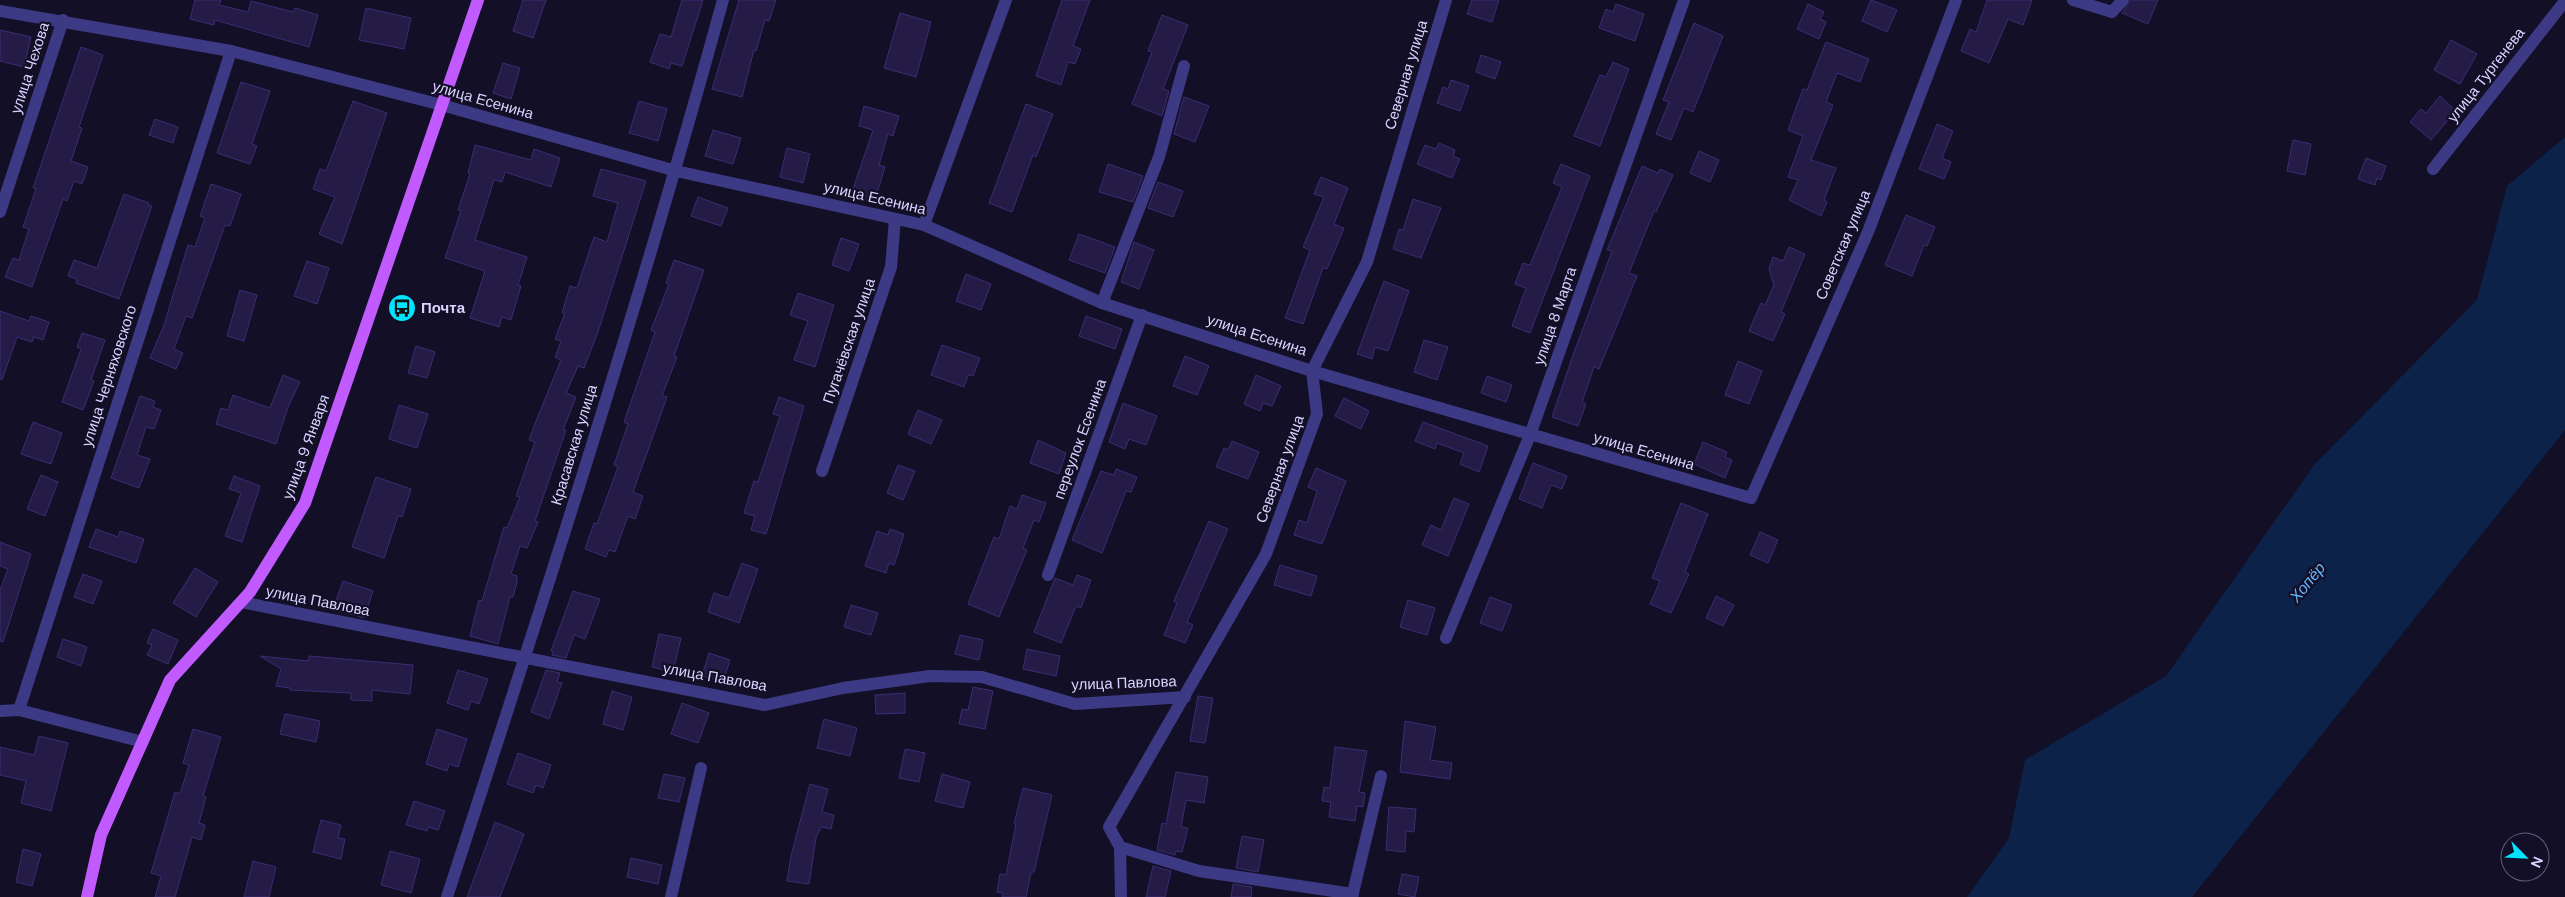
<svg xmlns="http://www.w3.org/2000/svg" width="2565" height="897" font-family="'DM Sans',sans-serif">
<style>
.water{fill:#0c2248}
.building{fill:#241b47;stroke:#3b2d73}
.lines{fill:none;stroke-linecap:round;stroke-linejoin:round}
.minor{stroke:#3d3a85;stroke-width:12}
.major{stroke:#c25bff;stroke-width:12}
.labels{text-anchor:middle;stroke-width:4.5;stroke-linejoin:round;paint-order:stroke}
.street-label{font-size:15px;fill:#d9d4ff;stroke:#130f26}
.poi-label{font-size:15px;font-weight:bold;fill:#d9d4ff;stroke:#130f26;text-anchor:start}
.water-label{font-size:16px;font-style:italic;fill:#62b6ff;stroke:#130f26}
</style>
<rect width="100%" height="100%" fill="#130f26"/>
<path class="water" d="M2565,137v293l-373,467h-225l42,-59 16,-78 141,-84 148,-211 163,-165 30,-114z"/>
<g class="building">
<path d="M195,0h26l-2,5 29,7 3,-11 42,11 2,-4 23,7 -9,32 -94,-27 -1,5 -24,-6z"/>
<path d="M523,0h23l-13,38 -20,-7z"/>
<path d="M682,0h21l-21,66 -11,-3 -2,6 -19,-7 10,-28 11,3z"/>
<path d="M739,0h37l-7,21 -4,-1 -9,31 -2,-1 -12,47 -30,-8z"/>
<path d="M1062,0h28l-17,46 8,3 -6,15 -7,-2 -7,23 -25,-9z"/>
<path d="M1472,0h27l-7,22 -25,-8z"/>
<path d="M1871,0l26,10 -10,22 -25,-11z"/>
<path d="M1987,0h45l-9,25 -15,-6 -19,44 -28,-12 9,-22 6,3z"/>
<path d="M2131,0h27l-10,24 -26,-11z"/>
<path d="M1616,4l28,10 -9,27 -36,-13 7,-19 7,3z"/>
<path d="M1808,4l16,8 -4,7 6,3 -7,17 -22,-10z"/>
<path d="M366,8l45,10 -7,31 -45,-9z"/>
<path d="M900,13l31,9 -15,55 -32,-9z"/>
<path d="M1162,15l26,10 -25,64 6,2 -7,25 -30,-12 20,-52 -4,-1z"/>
<path d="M1694,23l29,13 -30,76 -9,-4 -13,32 -15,-6 13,-32 -6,-2z"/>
<path d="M0,30l31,7 -7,30 -24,-6z"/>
<path d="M2451,40l26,14 -17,30 -26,-14z"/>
<path d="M1826,42l43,17 -9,23 -23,-9 -11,29 7,3 -22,55 25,8 -12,32 3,2 -6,14 -32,-16 9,-20 -10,-3 15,-41 -15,-6 15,-41 4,1z"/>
<path d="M81,47l22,8 -24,72 3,1 -11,33 17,6 -6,17 -8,-3 -7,20 -4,-2 -31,88 -27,-10 8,-19 6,2 10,-31 -6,-2 13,-38 -3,-1z"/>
<path d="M1481,55l20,7 -6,17 -19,-7z"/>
<path d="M1613,62l16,7 -29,77 -26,-10 26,-61 6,2z"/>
<path d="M503,63l17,5 -9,31 -18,-6z"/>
<path d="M1451,80l18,6 -9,25 -23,-8 6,-16 5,2z"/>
<path d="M241,82l29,9 -18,53 5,2 -7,18 -33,-11z"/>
<path d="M2440,96l16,15 -25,29 -21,-18 11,-13 5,4z"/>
<path d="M1184,97l25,9 -14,36 -21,-8z"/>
<path d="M353,101l34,12 -45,131 -23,-10 16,-37 -22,-8 7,-20 6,2z"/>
<path d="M639,101l28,8 -9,32 -29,-8z"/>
<path d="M1026,104l27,10 -17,43 -3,-2 -21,57 -23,-9z"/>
<path d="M864,106l35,10 -6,20 -5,-2 -9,31 6,2 -11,36 -23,-8 22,-65 -14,-4z"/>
<path d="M155,119l23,8 -5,16 -24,-8z"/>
<path d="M1937,124l16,7 -11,27 9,4 -7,17 -25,-10z"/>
<path d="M713,130l28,8 -8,26 -28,-8z"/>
<path d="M2293,140l18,4 -6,31 -18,-4z"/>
<path d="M1439,143l16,7 -2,6 7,3 -8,19 -35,-14 8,-19 11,4z"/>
<path d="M475,145l56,15 3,-11 26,9 -9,29 -46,-15 -3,10 -8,-2 -19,60 52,17 -9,28 3,1 -10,34 -9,-3 -3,10 -29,-9 15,-47 -40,-13 16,-47 -3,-1 12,-36 -2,-1z"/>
<path d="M787,148l23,6 -7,29 -23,-6z"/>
<path d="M1699,151l20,9 -9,22 -20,-9z"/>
<path d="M2366,158l20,8 -5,14 -4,-2 -2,7 -17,-6z"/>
<path d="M1108,164l35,12 -10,26 -34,-10z"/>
<path d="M1561,164l29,12 -60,157 -18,-7 14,-38 -11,-4 8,-21 7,2 32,-78 -9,-4z"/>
<path d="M1642,166l16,7 2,-4 13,6 -17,37 -2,-1 -25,62 8,3 -38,93 -5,-2 -12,35 4,2 -8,22 -26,-9 21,-62 39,-104 -5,-1z"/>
<path d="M601,169l45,12 -48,151 -14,36 -6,-2 -12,27 10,4 -13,33h3l-31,91 3,1 -11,26 -7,-2 -9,28 6,2v6l-4,15h-3l-12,47 -28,-8 9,-36 3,1 22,-74 3,1 13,-31 -4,-1 19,-54 -6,-2 7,-19 25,-61 -6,-3 6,-16 -6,-2 10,-26h-3l8,-27 7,2 17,-51 13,5 11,-39 -25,-7z"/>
<path d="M1321,177l27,11 -14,36 10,4 -17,41 -4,-1 -20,56 -18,-6 25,-68 -7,-3 21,-50 -10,-3z"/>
<path d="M1158,182l25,9 -10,26 -25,-9z"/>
<path d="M211,184l30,10 -11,32 -5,-1 -33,93 -6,-2 -12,33 9,4 -7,16 -26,-11 14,-33 24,-80 7,2 10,-29 -5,-2z"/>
<path d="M124,194l25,9 -1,2 4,1 -33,93 -43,-16 1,-4 -9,-3 6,-16 23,8z"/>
<path d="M698,197l30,11 -7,18 -30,-10z"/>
<path d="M1413,199l28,9 -20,50 -28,-9 6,-20 4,1z"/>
<path d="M1906,215l29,12 -8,19 -3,-1 -12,31 -27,-11z"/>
<path d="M1079,234l36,13 -10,26 -36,-13z"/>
<path d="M841,238l18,6 -10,27 -17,-6z"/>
<path d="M1134,242l20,8 -15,39 -18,-7z"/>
<path d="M1789,247l16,7 -24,58 4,2 -12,27 -24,-10 12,-28 4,2 9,-20 -5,-16 4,-12 10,4z"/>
<path d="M674,260l30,10 -30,86 3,1 -15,39 5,1 -34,95 10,4 -8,23 -7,-3 -13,36 -6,-2 -3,7 -21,-8 9,-26 3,1 21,-57 -4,-2 14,-41 -4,-2 31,-90 -4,-2 18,-46 -3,-1z"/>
<path d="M307,261l22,7 -12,36 -23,-8z"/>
<path d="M966,274l25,10 -10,26 -25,-9z"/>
<path d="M1384,281l25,10 -21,60 -13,-4 -3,12 -15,-5z"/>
<path d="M240,290l17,5 -13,46 -17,-5z"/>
<path d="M798,293l36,12 -19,62 -21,-7 14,-39 -18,-6z"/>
<path d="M0,311l29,10 2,-5 18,6 -6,18 -9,-3 -2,5 -15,-5 -15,43 -2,-1z"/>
<path d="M1086,316l36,13 -7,20 -36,-13z"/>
<path d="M82,333l23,7 -14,40 3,1 -11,29 -21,-8 19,-53 -4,-2z"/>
<path d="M1424,340l24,7 -11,33 -23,-8z"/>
<path d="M942,345l38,13 -7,18 -5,-1 -4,12 -33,-12z"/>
<path d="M416,346l19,6 -8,26 -19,-5z"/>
<path d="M1185,356l24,10 -12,29 -24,-9z"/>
<path d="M1738,361l24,10 -13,33 -24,-9z"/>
<path d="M283,375l17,7 -12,25 -12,37 -60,-20 5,-16 7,2 5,-15 37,13z"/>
<path d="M1256,375l25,11 -9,20 -9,-3 -3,8 -16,-7z"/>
<path d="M1487,376l25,9 -6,17 -25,-9z"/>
<path d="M140,396l15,5 -2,6 8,3 -7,19 -8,-2 -9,28 13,4 -11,29 -28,-10z"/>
<path d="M779,397l25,9 -38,128 -15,-4 4,-14 -11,-3 10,-32 4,1 22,-66 -7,-2z"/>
<path d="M1344,398l25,13 -8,18 -26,-13z"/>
<path d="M1123,403l34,13 -11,29 -17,-6 -4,10 -16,-7z"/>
<path d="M399,405l29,9 -11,34 -28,-9z"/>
<path d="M918,410l24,10 -11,24 -23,-10z"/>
<path d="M33,422l29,11 -11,31 -30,-10z"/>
<path d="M1423,422l65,24 -9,26 -19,-8 4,-11 -27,-10 -2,6 -20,-8z"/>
<path d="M1038,440l28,13 -7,21 -29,-11z"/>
<path d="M1232,441l27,11 -11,27 -32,-12 8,-19 4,2z"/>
<path d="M1703,442l24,10 -2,5 7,3 -7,18 -31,-14z"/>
<path d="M1533,463l34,13 -5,13 -11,-4 -9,23 -23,-9z"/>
<path d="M898,465l17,6 -12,29 -16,-7z"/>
<path d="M1316,468l30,13 -24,63 -28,-9 5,-15 8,3 10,-32 -9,-4z"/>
<path d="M1116,469l21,8 -6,15 -5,-1 -24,62 -30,-13 29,-69 13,4z"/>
<path d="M41,475l17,7 -13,34 -18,-7z"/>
<path d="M234,476l26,10 -18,56 -17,-6 16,-43 -12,-4z"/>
<path d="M376,477l35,12 -9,28 -4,-1 -14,42 -32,-11z"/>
<path d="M1022,495l24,8 -7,19 -5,-2 -11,28 4,2 -28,67 -31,-13 26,-67 5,2 11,-33 7,3z"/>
<path d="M1454,498l15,6 -21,52 -26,-11 9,-20 10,5z"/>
<path d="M1681,503l27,11 -23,58 4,2 -18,39 -21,-9 10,-23 -8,-3z"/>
<path d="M1209,521l19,8 -41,93 6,3 -8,18 -21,-8 13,-32 -3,-2z"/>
<path d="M96,529l22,8 2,-6 24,8 -8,24 -47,-16z"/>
<path d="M890,529l14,5 -10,31 -5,-2 -3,10 -21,-7 12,-35 11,4z"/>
<path d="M1760,532l18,8 -10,23 -18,-8z"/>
<path d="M0,542l31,12 -28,88 -3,-1v-51l8,-21 -8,-3z"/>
<path d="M742,563l16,6 -19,54 -31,-11 6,-19 15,5z"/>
<path d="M1280,565l37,11 -6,20 -37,-11z"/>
<path d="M195,568l23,14 -22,35 -23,-14z"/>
<path d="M83,574l19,7 -9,23 -19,-7z"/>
<path d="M1077,575l14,5 -10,28 -5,-2 -15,37 -27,-11 21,-54 18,7z"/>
<path d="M343,581l30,10 -9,27 -31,-9z"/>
<path d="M573,591l27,8 -15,40 -11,-4 -8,23 -14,-3 1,-4h-2z"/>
<path d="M1716,596l18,9 -11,21 -17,-8z"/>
<path d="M1490,597l22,8 -10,26 -22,-8z"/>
<path d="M1408,600l27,8 -8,27 -27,-8z"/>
<path d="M851,605l27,8 -7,22 -27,-8z"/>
<path d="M153,629l25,11 -10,24 -21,-9 5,-10 -5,-2z"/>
<path d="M659,634l22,4 -8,34 -21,-5z"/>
<path d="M960,635l23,5 -4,20 -24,-6z"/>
<path d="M63,639l24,8 -6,19 -24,-9z"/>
<path d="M1027,649l33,7 -4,20 -33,-7z"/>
<path d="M709,653l21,7 -7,22 -21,-6z"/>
<path d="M260,656l48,5 1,-5 104,9 -3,29 -38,-4v11l-21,-1v-7l-61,-3v-2l-14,-2 5,-17z"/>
<path d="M458,670l30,9 -9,25 -8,-3 -3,9 -21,-7z"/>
<path d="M546,670l14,3 -3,9 5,1 -13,36 -18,-7z"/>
<path d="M973,687l20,4 -8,38 -26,-5 3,-15 6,1z"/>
<path d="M612,691l20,6 -9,33 -20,-6z"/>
<path d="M905,693v20l-29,1 -1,-19z"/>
<path d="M1198,696l15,2 -8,45 -15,-2z"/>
<path d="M682,703l27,10 -11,30 -27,-9z"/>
<path d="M285,714l35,7 -4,21 -36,-8z"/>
<path d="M824,719l33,9 -7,28 -33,-8z"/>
<path d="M1405,721l31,6 -6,33 22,3 -2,16 -50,-7z"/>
<path d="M193,729l28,8 -18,59 3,1 -7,26 6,2 -4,15 -9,-3 -17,60h-20l6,-21 -10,-3 24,-81 5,2 9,-29 -6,-2z"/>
<path d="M437,729l30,10 -9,28 -9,-3 -2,7 -21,-7z"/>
<path d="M39,736l29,7 -17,68 -30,-8 5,-22 -26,-6v-28l34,8z"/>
<path d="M1335,747l32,4 -8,41 6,1 -2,14 -6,-1 -2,15 -26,-4 2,-15 -9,-1 2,-14 6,1z"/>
<path d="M905,749l20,4 -6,29 -20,-4z"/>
<path d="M518,753l33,12 -8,23 -7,-3 -3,8 -26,-9z"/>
<path d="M1176,772l32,5 -4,26 -18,-3 -5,27 7,1 -6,24 -6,-1 -1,4 -18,-5 5,-27 4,1z"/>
<path d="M664,774l21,4 -6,24 -21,-4z"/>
<path d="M942,774l28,8 -7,26 -28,-7z"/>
<path d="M810,784l18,5 -6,23 12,3 -3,14 -10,-2 -5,11 -7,46 -22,-3 4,-25z"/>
<path d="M1023,788l29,7 -18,77h-3l-5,25h-24l1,-4 -6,-1 3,-18 6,1 10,-51h-2z"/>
<path d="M414,801l31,10 -7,19 -10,-3 -1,4 -21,-6z"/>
<path d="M1389,807l27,2 -2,23 -8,-1 -1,21 -19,-2z"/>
<path d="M321,820l20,5 -3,13 7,1 -4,20 -28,-7z"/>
<path d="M495,822l29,12 -24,63h-33z"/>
<path d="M1242,836l22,4 -6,32 -22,-4z"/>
<path d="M23,849l18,5 -9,32 -16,-4z"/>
<path d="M390,851l30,8 -9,34 -30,-8z"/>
<path d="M631,858l31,7 -4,19 -31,-7z"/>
<path d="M253,861l23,6 -7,30h-25z"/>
<path d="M1153,866l18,5 -6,26h-19z"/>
<path d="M1402,874l17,3 -4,20 -17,-3z"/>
<path d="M1233,884l19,3 -1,10h-20z"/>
</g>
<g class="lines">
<g class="minor">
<path d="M2073,0l39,12 11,-12"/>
<path d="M0,11l231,40 211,54 234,66 248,54 178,78 210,68 439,127 117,-266 88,-232"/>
<path d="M2433,169l132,-168"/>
<path d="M0,212l63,-192"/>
<path d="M924,225l82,-225"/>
<path d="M1102,303l57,-146 25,-91"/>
<path d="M822,471l69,-204 4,-48"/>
<path d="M1048,575l94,-260"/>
<path d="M241,602l524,103 78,-17 87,-12 52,1 93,27 110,-7"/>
<path d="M1446,638l84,-203 154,-435"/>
<path d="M19,710l212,-659"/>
<path d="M0,711l19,-1 124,32"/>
<path d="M1120,847l79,24 154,23"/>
<path d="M447,897c97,-297 193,-595 276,-897"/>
<path d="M671,897l30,-129"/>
<path d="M1121,897l-1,-50 -11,-20 157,-273 51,-140 -5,-43 55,-109 79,-262"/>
<path d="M1352,897l29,-121"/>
</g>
<path class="major" d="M87,897l14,-62 69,-155 80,-88 55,-89 173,-503"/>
</g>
<defs>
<g id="bus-disc" transform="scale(1.4375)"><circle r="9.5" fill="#00e5ff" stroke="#130f26"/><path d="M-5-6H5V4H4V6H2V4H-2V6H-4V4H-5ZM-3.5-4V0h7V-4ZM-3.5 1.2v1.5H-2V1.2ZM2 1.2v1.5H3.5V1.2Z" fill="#111"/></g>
</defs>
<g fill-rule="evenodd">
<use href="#bus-disc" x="402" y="308"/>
</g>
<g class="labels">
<g class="street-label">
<text transform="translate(30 68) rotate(-72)" y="5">улица Чехова</text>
<text transform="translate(1406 75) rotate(-73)" y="5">Северная улица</text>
<text transform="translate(2486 75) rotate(-52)" y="5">улица Тургенева</text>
<text transform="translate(483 100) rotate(16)" y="5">улица Есенина</text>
<text transform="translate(875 198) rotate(13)" y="5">улица Есенина</text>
<text transform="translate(1843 245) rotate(-67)" y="5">Советская улица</text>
<text transform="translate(1555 316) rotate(-71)" y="5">улица 8 Марта</text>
<text transform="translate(1257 335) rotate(18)" y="5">улица Есенина</text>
<text transform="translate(849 341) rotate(-71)" y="5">Пугачёвская улица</text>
<text transform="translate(109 376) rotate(-72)" y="5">улица Черняховского</text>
<text transform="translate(1080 439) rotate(-70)" y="5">переулок Есенина</text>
<text transform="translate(574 445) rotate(-73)" y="5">Красавская улица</text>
<text transform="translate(306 447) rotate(-70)" y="5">улица 9 Января</text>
<text transform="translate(1644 451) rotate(16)" y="5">улица Есенина</text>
<text transform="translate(1280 469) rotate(-70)" y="5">Северная улица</text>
<text transform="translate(318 601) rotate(11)" y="5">улица Павлова</text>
<text transform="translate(715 677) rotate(10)" y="5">улица Павлова</text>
<text transform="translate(1124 683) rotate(-2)" y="5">улица Павлова</text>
</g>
<g class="poi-label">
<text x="421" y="313">Почта</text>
</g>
<g class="water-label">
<text transform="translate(2307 582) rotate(-51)" y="6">Хопёр</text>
</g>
</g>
<g transform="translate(2525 857) rotate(114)"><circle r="24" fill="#130f26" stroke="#625e7d"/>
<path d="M0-4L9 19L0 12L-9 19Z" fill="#00e5ff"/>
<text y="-8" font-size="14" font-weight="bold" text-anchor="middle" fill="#d9d4ff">N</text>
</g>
</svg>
